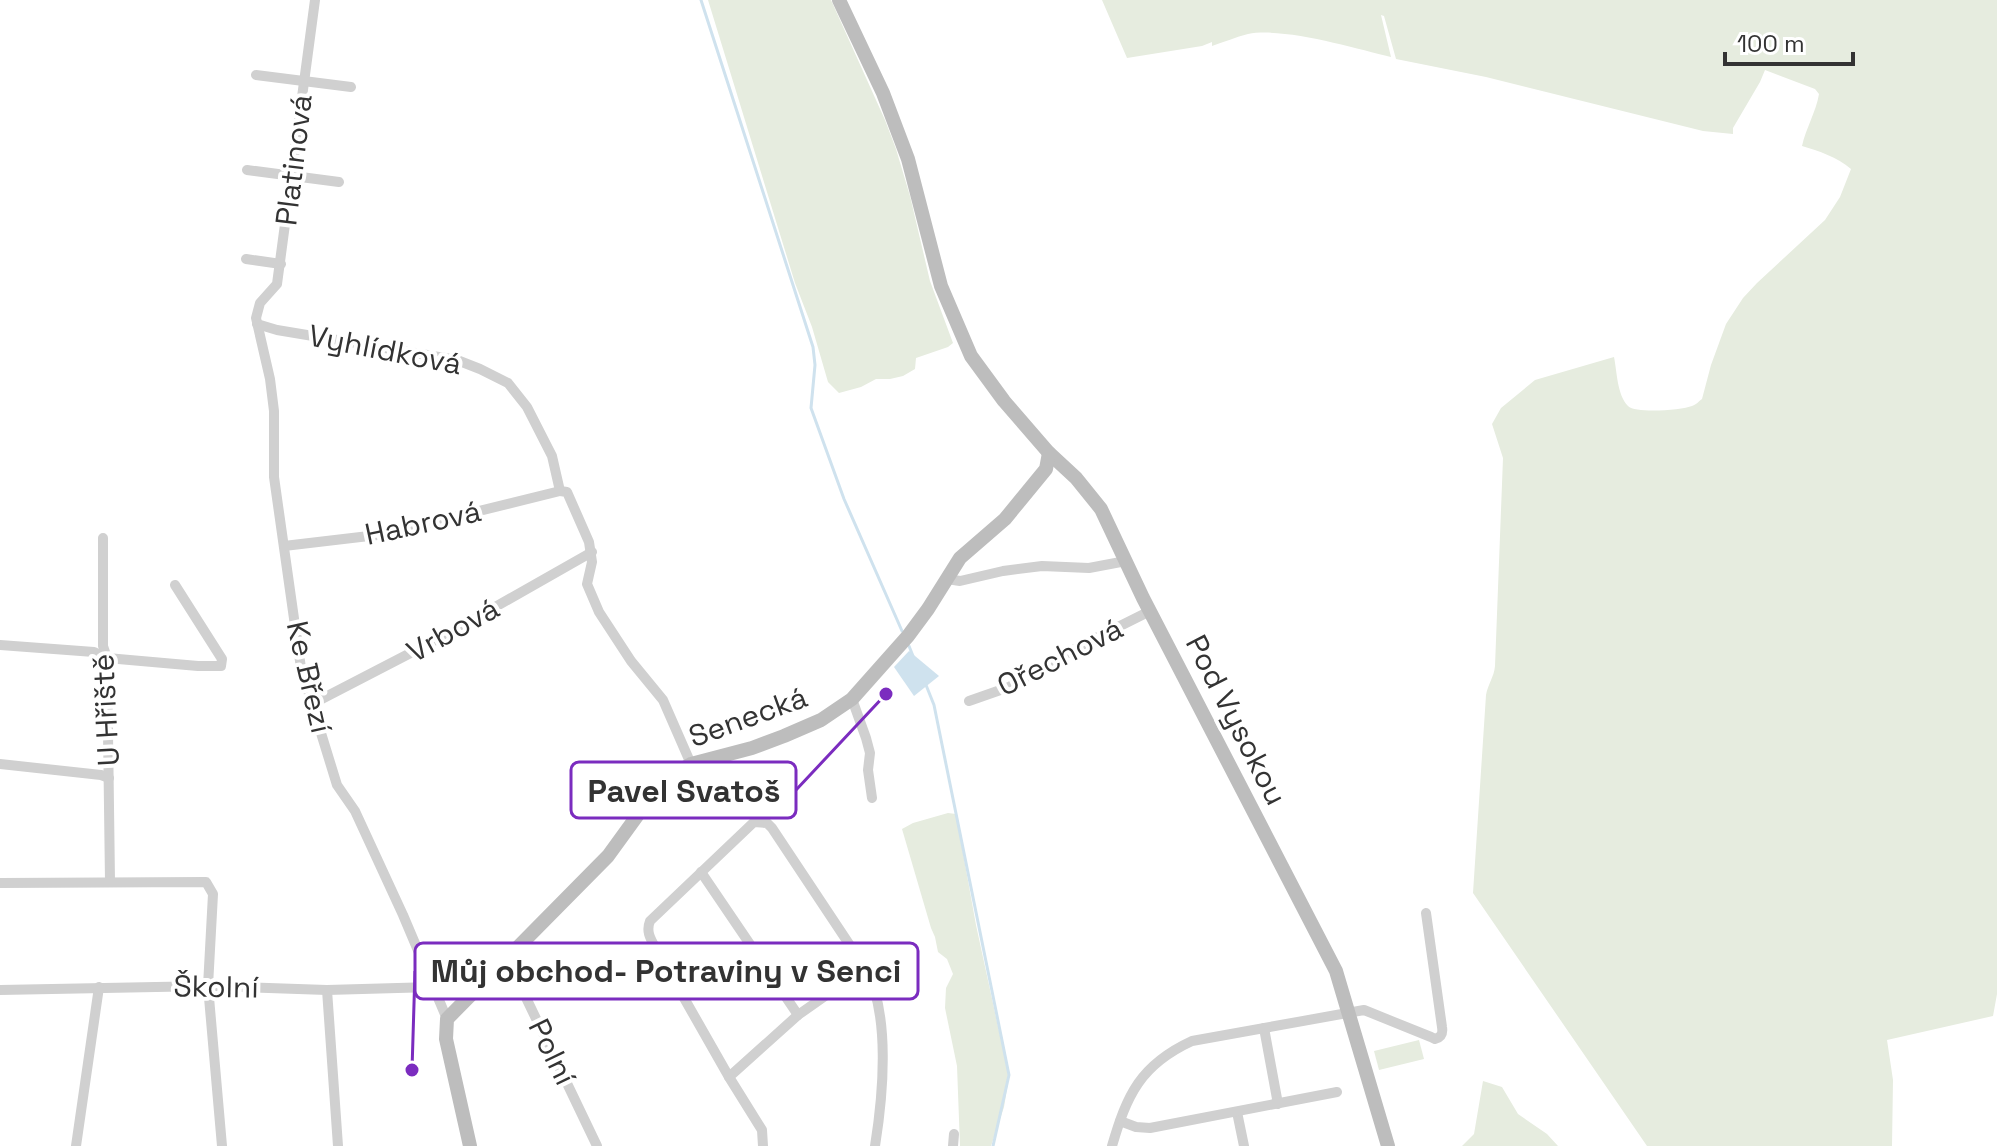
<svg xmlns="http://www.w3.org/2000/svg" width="1997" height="1146" font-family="'Space Grotesk',sans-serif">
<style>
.green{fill:#e6ecdf}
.water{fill:#cfe2ee}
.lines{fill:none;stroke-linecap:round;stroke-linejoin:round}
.stream{stroke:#cfe2ee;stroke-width:3}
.street{stroke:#d0d0d0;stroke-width:10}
.secondary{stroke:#bdbdbd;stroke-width:14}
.labels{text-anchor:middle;stroke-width:8;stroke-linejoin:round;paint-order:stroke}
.street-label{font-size:30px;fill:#333;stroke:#fff}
.leader{fill:none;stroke:#7b2cbf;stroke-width:3}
.callout-dot{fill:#7b2cbf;stroke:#fff;stroke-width:3}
.callout{fill:#fff;stroke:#7b2cbf;stroke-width:3}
.callout-label{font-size:32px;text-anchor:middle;font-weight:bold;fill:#333}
</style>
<rect width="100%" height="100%" fill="#fff"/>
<g class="green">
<path d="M708,0h123l54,120 11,29 14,47 20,85 23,62 -5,4 -32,11 -1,11 -12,7 -13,3h-14l-15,8 -22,6 -11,-11 -16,-55 -17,-44z"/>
<path d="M1102,0h895v994l-4,22 -106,24 6,40 -1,66h-245l-174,-253 13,-198c2,-11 8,-18 9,-29l8,-208 -11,-34 9,-16 34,-28 79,-23c3,14 3,38 14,49 8,8 54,4 64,0 5,-2 6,-4 10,-7l9,-34 15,-41 17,-26 14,-15 68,-63 15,-23 11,-28c-14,-12 -32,-18 -49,-23 4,-18 14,-34 17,-52l-4,-5 -50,-19 -5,12 -27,46v6l-30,-3 -217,-54 -90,-18 -12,-43 -3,-1 10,42c-37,-9 -107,-30 -143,-23 -12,3 -24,8 -36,12v-4l-10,4 -75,12z"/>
<path d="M948,813l8,1 20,111 33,152 -5,30 -13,39h-31l-3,-80 -12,-58 1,-20 7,-14 -6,-15 -9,-7 -3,-15 -4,-9 -29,-99 11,-6z"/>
<path d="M1419,1040l5,19 -45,11 -5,-19z"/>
<path d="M1483,1081l19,6 16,27 29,20 11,12h-96l12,-12z"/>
</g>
<path class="water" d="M909,651l30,25 -25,20 -20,-29z"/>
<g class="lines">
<g class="stream">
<path d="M701,0l112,347 2,18 -4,43 33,91 58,132"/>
<path d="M909,646l4,10"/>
<path d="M926,685l8,20 75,370 -16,71"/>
</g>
<g class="street">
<path d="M315,0l-38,284 -17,19 -4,15 14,61 4,32v66l27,191 36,117 18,26 48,104 44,104"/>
<path d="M256,75l95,12"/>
<path d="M247,170l92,12"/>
<path d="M246,259l35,5"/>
<path d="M257,324l20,6 180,30 23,9 28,14 19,24 25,49 8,35 7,1 22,50 3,20 -5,22 12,28 32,49 32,39 28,64"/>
<path d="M103,538v108l4,12 3,223"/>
<path d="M284,546l102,-12 174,-43"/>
<path d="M947,579l13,2 43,-10 39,-5 47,2 37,-7"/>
<path d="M0,645l94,7 13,6 91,8h23l1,-7 -47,-74"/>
<path d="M852,699l14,39 4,15 -2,17 4,28"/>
<path d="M969,701l40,-14 71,-41 70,-35"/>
<path d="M312,704l141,-73 139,-79"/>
<path d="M0,764l101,11 8,3"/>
<path d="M701,872l97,143"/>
<path d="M0,883l206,-1 7,12 -5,92 14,160"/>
<path d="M507,958l90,188"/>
<path d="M618,972l37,-25"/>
<path d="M0,990l208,-4 119,4 106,-3"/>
<path d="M327,990l11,156"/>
<path d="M1264,1028l14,76"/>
<path d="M729,1077l-74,-130c-5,-9 -9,-16 -5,-26l104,-99 13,1 5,5 93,140"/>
<path d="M1237,1112l7,34"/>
<path d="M1120,1121l16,6 14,1 187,-36"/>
<path d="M76,1146l23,-159"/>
<path d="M763,1146l-1,-16 -33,-53 69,-62 67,-47c26,45 18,128 10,178"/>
<path d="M953,1146l1,-12"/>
<path d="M1112,1146c15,-51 28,-81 80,-105l172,-31 67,27 4,2c7,-2 8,-6 7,-12l-16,-114"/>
</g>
<g class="secondary">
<path d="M839,0l44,93 25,66 33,127 30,70 33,45 45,52 27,25 25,31 42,89 193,373 52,175"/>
<path d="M470,1146l-24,-107 1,-20 161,-163 45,-62 21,-20 17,-10 61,-16 32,-12 37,-16 31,-21 56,-63 20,-27 32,-51 45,-39 41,-50 3,-16"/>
</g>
</g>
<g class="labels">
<g class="street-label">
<text transform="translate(294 160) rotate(-83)" y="10">Platinová</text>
<text transform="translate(385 350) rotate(11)" y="10">Vyhlídková</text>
<text transform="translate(423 523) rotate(-12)" y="10">Habrová</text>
<text transform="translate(453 630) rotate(-29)" y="10">Vrbová</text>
<text transform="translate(1060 657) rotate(-27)" y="10">Ořechová</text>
<text transform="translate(309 677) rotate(77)" y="10">Ke Březí</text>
<text transform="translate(106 710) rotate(-93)" y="10">U Hřiště</text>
<text transform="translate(748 717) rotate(-20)" y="10">Senecká</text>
<text transform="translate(1236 720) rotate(63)" y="10">Pod Vysokou</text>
<text transform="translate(216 987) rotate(1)" y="10">Školní</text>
<text transform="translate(552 1052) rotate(64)" y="10">Polní</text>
</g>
</g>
<path class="leader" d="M886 694L796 790M412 1070L415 971"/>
<g class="callout-dot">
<circle cx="886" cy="694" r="8"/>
<circle cx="412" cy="1070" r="8"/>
</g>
<g class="callout">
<rect x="571" y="762" width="225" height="56" rx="8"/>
<rect x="415" y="943" width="503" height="56" rx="8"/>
</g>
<g class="callout-label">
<text x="684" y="802">Pavel Svatoš</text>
<text x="666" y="982">Můj obchod- Potraviny v Senci</text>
</g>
<path d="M1725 52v12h128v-12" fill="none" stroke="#333333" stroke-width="4"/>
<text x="1737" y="52" font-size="24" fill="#333333" stroke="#ffffff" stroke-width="6" paint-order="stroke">100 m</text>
</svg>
